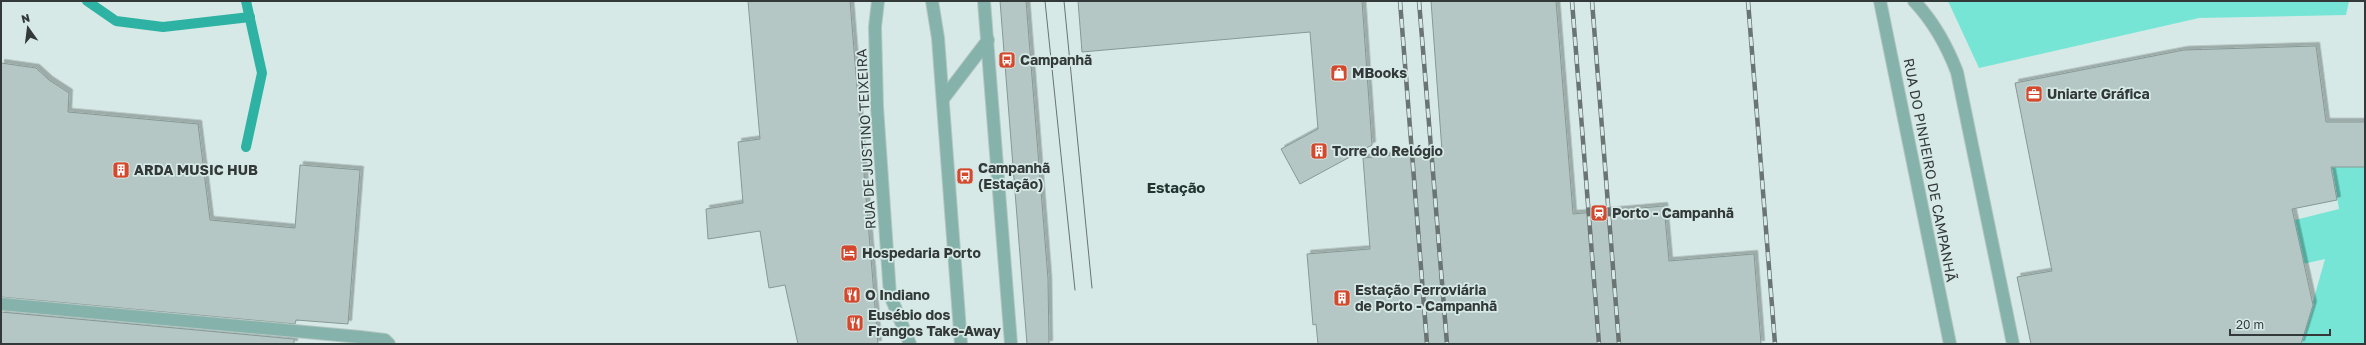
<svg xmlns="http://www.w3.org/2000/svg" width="2366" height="345" font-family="'Golos Text',sans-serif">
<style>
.green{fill:#76e5d5}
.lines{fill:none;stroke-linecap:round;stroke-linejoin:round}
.stream{stroke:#2db2a3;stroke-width:10}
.building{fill:#b4c7c4;stroke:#879995;filter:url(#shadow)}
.minor-casing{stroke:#b5c6c3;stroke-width:14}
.minor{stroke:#85b3ab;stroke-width:12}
.tram{stroke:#697473;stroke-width:1}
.rail-casing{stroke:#697473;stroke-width:4.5}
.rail{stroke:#d6e9e6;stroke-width:3;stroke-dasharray:9;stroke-linecap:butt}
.labels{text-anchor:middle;stroke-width:3.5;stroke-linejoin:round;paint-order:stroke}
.poi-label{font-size:14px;font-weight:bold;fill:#323938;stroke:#d6e9e6;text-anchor:start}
.street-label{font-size:14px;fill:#323938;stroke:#d6e9e6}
.neighbourhood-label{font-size:15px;font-weight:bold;fill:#243431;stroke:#d6e9e6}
</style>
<defs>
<filter id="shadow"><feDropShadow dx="3.5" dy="-3.5" stdDeviation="0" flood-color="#0004"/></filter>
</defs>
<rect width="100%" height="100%" fill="#d6e9e6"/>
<g class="green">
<path d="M1948,1h401l-3,14 -147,3 -220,50z"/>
<path d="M2332,167h33v177h-64l24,-85 -22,5 -44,-35 80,-20z"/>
</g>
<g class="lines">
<g class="stream">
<path d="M87,1l29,20 47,6 87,-10"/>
<path d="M246,147l16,-74 -16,-72"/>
</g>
</g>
<g class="building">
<path d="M748,1h102l28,343h-80l-13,-59 -16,3 -9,-57 -52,8 -2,-30 37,-6 -5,-61 22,-3z"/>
<path d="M1000,1h26l22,278 1,65h-22z"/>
<path d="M1078,1h284l10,144 -72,39 -19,-35 37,-20 -8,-97 -228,20z"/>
<path d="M1431,1h125l17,213 91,-8 5,55 85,-7 7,90h-443l-2,-20 -3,1 -6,-71 63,-5 -7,-91 79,-7z"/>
<path d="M2316,46l10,76h39v45h-34l6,33 -45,9 21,96 -12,39h-270l-14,-67 35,-6 -37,-188 169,-33z"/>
<path d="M1,63l35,5 13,12 20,13 -1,19 130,12 12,96 85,8 5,-63 60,5 -12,154 -52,-4 -1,4 -294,-27z"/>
<path d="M1,312l293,27v5h-293z"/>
</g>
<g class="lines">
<g class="minor-casing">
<g id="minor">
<path d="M878,1l-3,26 2,80 13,188 20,49"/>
<path d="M932,1l6,37 23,306"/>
<path d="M984,1l27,343"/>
<path d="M1880,1l70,343"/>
<path d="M1914,1c20,21 33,45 43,71l56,272"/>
<path d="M943,99l45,-59"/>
<path d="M1,304l359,33 25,3 4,4"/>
</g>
</g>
<use href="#minor" class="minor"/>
<g class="tram">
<path d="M1045,1l30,289"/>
<path d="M1064,1l28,287"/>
</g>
<g class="rail-casing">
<g id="rail">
<path d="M1400,1l27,343"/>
<path d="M1419,1l28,343"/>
<path d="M1572,1l27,343"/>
<path d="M1592,1l27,343"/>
<path d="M1748,1l27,343"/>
</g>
</g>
<use href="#rail" class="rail"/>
</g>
<defs>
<g id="bus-square" transform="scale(0.9)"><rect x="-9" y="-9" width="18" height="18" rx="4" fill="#d4492d" stroke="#d6e9e6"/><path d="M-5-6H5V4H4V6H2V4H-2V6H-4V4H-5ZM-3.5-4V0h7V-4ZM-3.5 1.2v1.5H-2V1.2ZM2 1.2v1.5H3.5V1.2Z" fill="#fff"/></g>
<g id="shop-square" transform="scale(0.9)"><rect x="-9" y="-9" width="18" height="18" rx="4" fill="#d4492d" stroke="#d6e9e6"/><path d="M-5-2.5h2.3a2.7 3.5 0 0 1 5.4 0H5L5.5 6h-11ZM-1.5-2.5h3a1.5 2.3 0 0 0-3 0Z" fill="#fff"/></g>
<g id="office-square" transform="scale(0.9)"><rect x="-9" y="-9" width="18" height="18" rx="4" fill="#d4492d" stroke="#d6e9e6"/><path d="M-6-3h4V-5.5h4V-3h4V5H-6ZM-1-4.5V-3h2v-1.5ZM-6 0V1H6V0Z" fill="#fff"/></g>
<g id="building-square" transform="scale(0.9)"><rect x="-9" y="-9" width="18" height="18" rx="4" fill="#d4492d" stroke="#d6e9e6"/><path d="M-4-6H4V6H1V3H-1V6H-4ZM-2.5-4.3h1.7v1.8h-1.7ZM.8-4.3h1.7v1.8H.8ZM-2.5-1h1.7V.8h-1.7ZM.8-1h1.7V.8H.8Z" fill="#fff"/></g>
<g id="station-square" transform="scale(0.9)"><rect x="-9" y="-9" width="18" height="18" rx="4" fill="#d4492d" stroke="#d6e9e6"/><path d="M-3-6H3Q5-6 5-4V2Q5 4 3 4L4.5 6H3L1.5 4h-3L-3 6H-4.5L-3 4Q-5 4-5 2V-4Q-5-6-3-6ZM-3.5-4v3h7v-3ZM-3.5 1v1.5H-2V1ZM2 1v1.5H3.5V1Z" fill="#fff"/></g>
<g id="hotel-square" transform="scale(0.9)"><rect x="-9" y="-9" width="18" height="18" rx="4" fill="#d4492d" stroke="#d6e9e6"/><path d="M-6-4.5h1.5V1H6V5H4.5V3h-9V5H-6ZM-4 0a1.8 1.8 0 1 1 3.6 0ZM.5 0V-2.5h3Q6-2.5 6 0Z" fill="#fff"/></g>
<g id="restaurant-square" transform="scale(0.9)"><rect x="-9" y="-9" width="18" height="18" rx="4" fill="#d4492d" stroke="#d6e9e6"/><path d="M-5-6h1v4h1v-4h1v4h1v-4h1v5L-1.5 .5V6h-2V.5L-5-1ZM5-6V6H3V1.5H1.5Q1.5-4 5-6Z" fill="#fff"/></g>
</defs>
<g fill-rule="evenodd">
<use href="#bus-square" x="1007" y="60"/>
<use href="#shop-square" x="1339" y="73"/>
<use href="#office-square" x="2034" y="94"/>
<use href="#building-square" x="1319" y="151"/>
<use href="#building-square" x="121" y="170"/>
<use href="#bus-square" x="965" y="176"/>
<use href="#station-square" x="1599" y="213"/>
<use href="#hotel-square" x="849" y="253"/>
<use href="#restaurant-square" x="852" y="295"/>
<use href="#building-square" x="1342" y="298"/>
<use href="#restaurant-square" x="855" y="323"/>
</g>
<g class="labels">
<g class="poi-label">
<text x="1020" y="65">Campanhã</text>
<text x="1352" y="78">MBooks</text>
<text x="2047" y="99">Uniarte Gráfica</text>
<text x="1332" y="156">Torre do Relógio</text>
<text x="978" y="173">Campanhã<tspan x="978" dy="16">(Estação)</tspan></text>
<text x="134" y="175">ARDA MUSIC HUB</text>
<text x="1612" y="218">Porto - Campanhã</text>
<text x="862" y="258">Hospedaria Porto</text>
<text x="1355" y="295">Estação Ferroviária<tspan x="1355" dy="16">de Porto - Campanhã</tspan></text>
<text x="865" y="300">O Indiano</text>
<text x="868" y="320">Eusébio dos<tspan x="868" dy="16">Frangos Take-Away</tspan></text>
</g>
<g class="street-label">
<text transform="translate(866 139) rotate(-93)" y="5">RUA DE JUSTINO TEIXEIRA</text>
<text transform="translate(1930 170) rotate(79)" y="5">RUA DO PINHEIRO DE CAMPANHÃ</text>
</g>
<g class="neighbourhood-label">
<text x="1176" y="193">Estação</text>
</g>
</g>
<rect width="2366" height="345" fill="none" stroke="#323938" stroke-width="4"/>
<g transform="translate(28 28) rotate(346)" stroke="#d6e9e6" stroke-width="3" paint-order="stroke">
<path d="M0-3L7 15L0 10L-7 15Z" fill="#323938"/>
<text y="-6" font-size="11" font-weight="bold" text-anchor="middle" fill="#323938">N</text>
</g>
<path d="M2230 329v6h100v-6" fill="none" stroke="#323938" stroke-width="2"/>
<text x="2236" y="329" font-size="12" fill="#323938" stroke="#d6e9e6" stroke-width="3" paint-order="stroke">20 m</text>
</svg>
